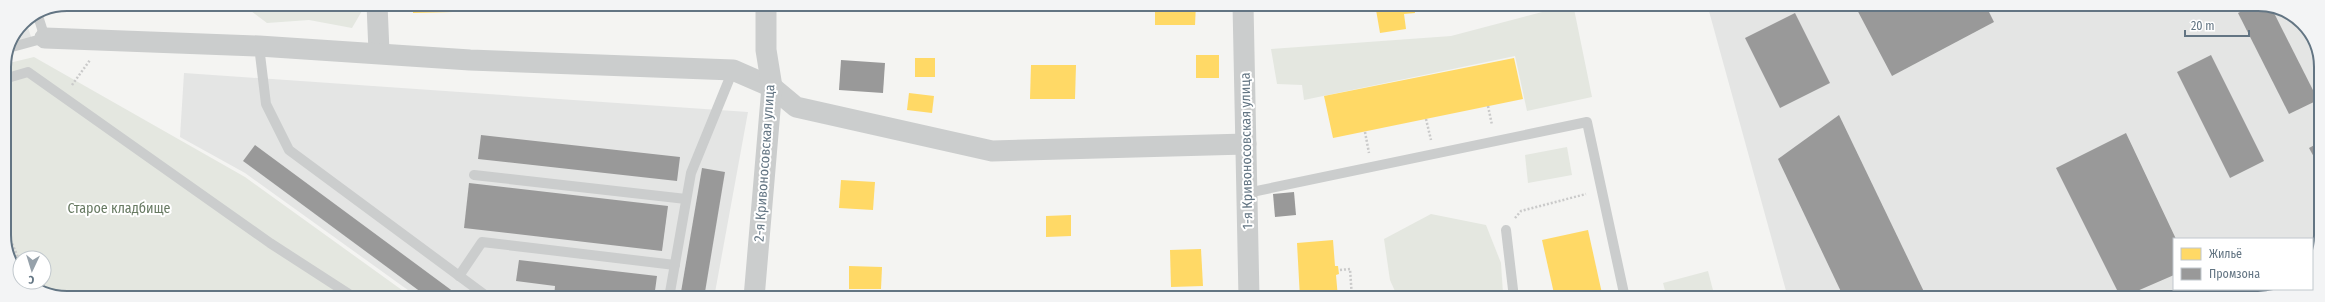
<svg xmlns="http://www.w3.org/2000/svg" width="2325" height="302" font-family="'Fira Sans Condensed',sans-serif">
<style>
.built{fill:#e4e5e4}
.green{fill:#e4e7e0}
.homes{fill:#ffd966}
.industry{fill:#999}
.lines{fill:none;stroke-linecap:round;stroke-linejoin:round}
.path{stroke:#cacaca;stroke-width:2.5;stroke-dasharray:2 2;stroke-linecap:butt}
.lane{stroke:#cbcdcd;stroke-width:10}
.street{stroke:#cbcdcd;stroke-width:21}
.labels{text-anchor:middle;stroke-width:4;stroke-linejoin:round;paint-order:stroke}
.street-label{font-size:14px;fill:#637583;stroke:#fff}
.park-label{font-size:14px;fill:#677a62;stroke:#fff}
.rim{fill:none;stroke:#637583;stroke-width:2}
</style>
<rect width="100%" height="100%" fill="#f4f4f2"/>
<g class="built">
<path d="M1707,4l559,1 34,15 20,34v189l-8,16v-20h-138v50h108l-24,9h-470z"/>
<path d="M26,21l7,22 -22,6 12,-27z"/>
<path d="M184,73l564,39 -34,186h-295l-174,-125 -65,-36z"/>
</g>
<g class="green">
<path d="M366,4l-14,24 -43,-8 -42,3 -24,-18z"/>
<path d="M1573,4l19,93 -65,14 -12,-55 -211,44 -2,-15 -25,-1 -6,-35 180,-13z"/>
<path d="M34,57l211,120 168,121 -354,-1 -33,-14 18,-1v-24h-24v15l-14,-22 -2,-184 1,-3z"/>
<path d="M1567,147l5,28 -44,8 -3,-28z"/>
<path d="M1431,214l55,11 15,38 2,31 -2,4h-103l-8,-18 -6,-41z"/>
<path d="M1708,271l7,27h-48l-4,-15z"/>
</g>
<g class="homes">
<path d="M413,4h40v8l-40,1z"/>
<path d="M1155,4h41l-1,21h-40z"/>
<path d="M1375,4h39l1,9 -11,1 2,15 -26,4z"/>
<rect x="1196" y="55" width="23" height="23"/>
<rect x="915" y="58" width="20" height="19"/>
<path d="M1514,58l9,41 -190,39 -9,-42z"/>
<path d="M1031,65h45l-1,34h-45z"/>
<path d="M909,93l25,3 -2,17 -25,-3z"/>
<path d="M841,180l34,2 -2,28 -34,-2z"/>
<path d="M1071,215v21l-25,1v-21z"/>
<path d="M1588,230l15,68h-48l-13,-58z"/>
<path d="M1333,240l2,26h3l1,8 -3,1 2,23h-38l-3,-55z"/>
<path d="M1201,249l2,37 -32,1 -1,-37z"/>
<path d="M849,266l33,1 -1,22h-32z"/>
</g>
<g class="industry">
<path d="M1854,4h131l9,18 -102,54z"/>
<path d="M2254,5l17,2 47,93 -29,14 -51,-101z"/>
<path d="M1795,13l35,70 -50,25 -35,-70z"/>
<path d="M2211,55l53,106 -34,17 -53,-106z"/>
<path d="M841,60l44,3 -2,30 -44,-3z"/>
<path d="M1839,115l88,183h-83l-66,-139z"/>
<path d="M2126,133l50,106h-2v36l-53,23 -65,-130z"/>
<path d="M481,135l199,22 -3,24 -199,-22z"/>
<path d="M2320,142v26l-11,-20z"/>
<path d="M255,145l207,153h-33l-186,-137z"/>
<path d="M702,168l23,4 -21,126h-24z"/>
<path d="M469,183l199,23 -6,45 -198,-23z"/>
<path d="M1294,192l2,23 -21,2 -2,-23z"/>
<path d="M519,260l138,16 -3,22h-100l1,-12 -39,-5z"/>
</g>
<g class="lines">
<g class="path">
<path d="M72,85l18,-25"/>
<path d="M1488,106l4,19"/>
<path d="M1426,119l5,21"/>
<path d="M1365,132l4,21"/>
<path d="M1515,218l6,-7 65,-17"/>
<path d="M6,229l14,33"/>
<path d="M1340,270l10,-1 2,29"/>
<path d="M28,282v2"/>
</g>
<g class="lane">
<path d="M259,46l7,58 23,46 200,148"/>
<path d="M12,47l33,-9 -7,-22"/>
<path d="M4,79l24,-7 242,171 85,55"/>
<path d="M474,175l212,24"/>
<path d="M1247,193l340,-71 38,176"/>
<path d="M1506,230l8,68"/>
<path d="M459,276l23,-34 193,23"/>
<path d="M1389,295l1,3"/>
<path d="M669,298l22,-125 42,-103"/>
</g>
<g class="street">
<path d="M377,4l2,48"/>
<path d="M1243,4l6,294"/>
<path d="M45,38l214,8 211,14 263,10 39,17 24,20 196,44 254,-7"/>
<path d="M754,298l18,-211 -6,-37v-46"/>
</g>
</g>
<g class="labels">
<g class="street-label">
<text transform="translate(1246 151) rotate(-91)" y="5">1-я Кривоносовская улица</text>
<text transform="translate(764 163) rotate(-86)" y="5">2-я Кривоносовская улица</text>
</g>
<g class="park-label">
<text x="119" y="213">Старое кладбище</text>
</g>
</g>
<path d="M0 0H2325V302H0ZM67 11H2258A56 56 0 0 1 2314 67V235A56 56 0 0 1 2258 291H67A56 56 0 0 1 11 235V67A56 56 0 0 1 67 11Z" fill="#f3f4f5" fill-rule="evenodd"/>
<path class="rim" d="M67 11H2258A56 56 0 0 1 2314 67V235A56 56 0 0 1 2258 291H67A56 56 0 0 1 11 235V67A56 56 0 0 1 67 11Z"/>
<rect x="2173" y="238" width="140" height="52" fill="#ffffff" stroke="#c1c8cd"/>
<rect x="2181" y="248" width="20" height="12" fill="#ffd966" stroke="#c1c8cd"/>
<text x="2209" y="258" font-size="12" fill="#637583">Жильё</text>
<rect x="2181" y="268" width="20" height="12" fill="#999999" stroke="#c1c8cd"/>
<text x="2209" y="278" font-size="12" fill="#637583">Промзона</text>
<g transform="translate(32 270) rotate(184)"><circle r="19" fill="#ffffff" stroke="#c1c8cd"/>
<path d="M0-3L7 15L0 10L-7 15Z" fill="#96a1aa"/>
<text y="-6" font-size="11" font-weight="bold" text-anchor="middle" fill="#637583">С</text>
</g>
<path d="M2185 30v6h64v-6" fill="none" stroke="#637583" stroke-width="2"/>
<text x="2191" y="30" font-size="12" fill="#637583" stroke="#ffffff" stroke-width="3" paint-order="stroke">20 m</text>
</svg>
